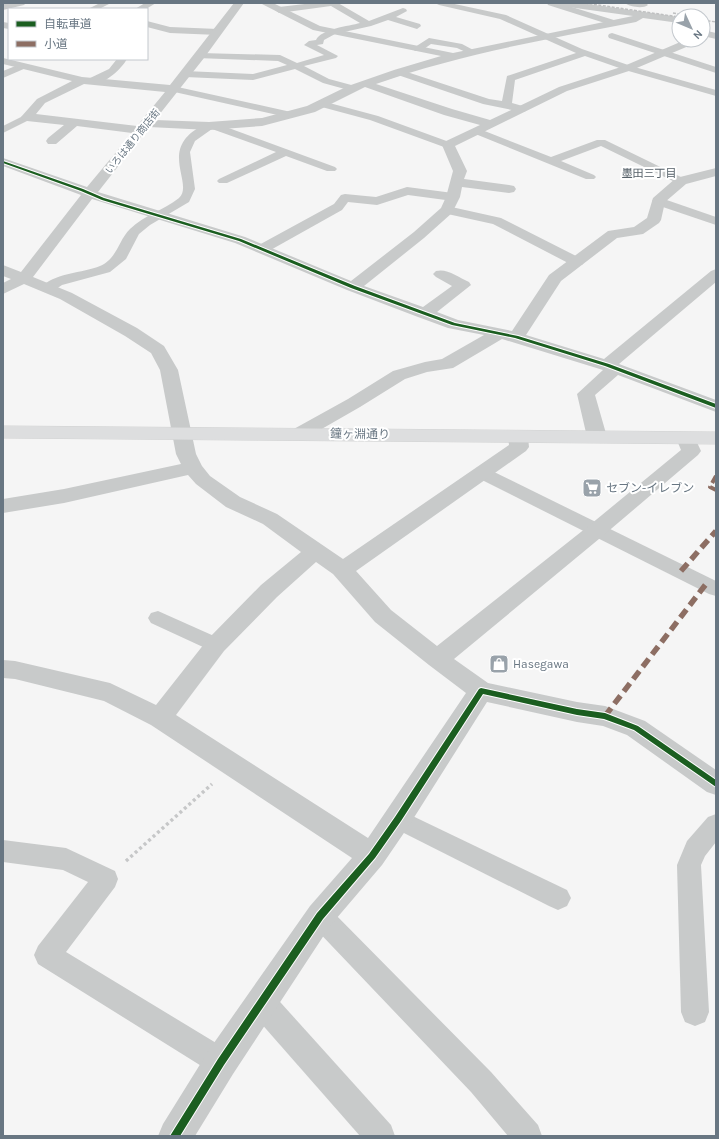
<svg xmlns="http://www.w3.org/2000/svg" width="719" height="1139" font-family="Karla,'Noto Sans JP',sans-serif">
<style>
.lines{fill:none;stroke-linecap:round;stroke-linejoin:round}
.secondary-casing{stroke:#d2d3d3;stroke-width:1}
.path{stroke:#c6c7c8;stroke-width:3.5;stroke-dasharray:3 3;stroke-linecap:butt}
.service{fill:#c8caca;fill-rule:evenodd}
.minor{fill:#c8caca;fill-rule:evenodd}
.secondary{fill:#dddedf;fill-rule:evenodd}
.rail{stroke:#bfc0c1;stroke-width:1.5;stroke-dasharray:3 1.5;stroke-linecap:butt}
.quiet-far1{stroke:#8d6e63;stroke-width:4;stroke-dasharray:8 4;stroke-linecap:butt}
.quiet{stroke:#8d6e63;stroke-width:5.5;stroke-dasharray:10 5.5;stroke-linecap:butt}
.cycleway-casing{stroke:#fff;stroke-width:2}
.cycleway{fill:#1b5e20;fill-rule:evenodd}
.labels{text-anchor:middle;stroke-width:4;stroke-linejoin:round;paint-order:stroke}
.far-street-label{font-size:10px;fill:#687682;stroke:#fff}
.far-neighbourhood-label{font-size:11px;fill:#556068;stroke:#fff}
.street-label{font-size:12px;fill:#687682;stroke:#fff}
.poi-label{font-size:12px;fill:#687682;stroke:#fff;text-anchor:start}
</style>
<rect width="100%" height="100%" fill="#f5f5f5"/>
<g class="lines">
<g class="secondary-casing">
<path id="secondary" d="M3,426l713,6v12l-713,-6z"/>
</g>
<path class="path" d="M126,861l86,-77"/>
<g class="service">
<path d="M100,3h11l-12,6h-11z"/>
<path d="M145,3h11l-10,6h-11z"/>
<path d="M313,3h25l31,18 34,-13 3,1 1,2 -11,6 24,7 1,2 -4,3 -29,-9 -17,6 -36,8 -11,6 -1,4 -6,1 21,11 -2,2 -32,8 25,13 26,7 2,2 -2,2 -3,1 -29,-8 -28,-14 -42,11 -68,-3 -5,-3 5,-3 68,3 34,-9 -9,-4 -81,-3 -2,-2 2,-2 3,-1 80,2 17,8 27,-8 -20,-10 5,-4 7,-1c5,-11 33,-14 44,-17l-29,-17 -52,7 -4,-3 4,-3z"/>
<path d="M435,3h15l56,12 76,34 49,17 85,24v6l-91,-26 -40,-14 -70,24 -3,23 14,4 1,2 -1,2 -4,1 -39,-8 -88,-30 -2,-2 2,-2h6l88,29 13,2 5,-25 69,-23 -76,-34 -61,-14z"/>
<path d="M547,3h12l58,18 1,2 -4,3 -3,-1 -63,-20z"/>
<path d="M625,3h21l2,2c-5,4 -18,2 -23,-2z"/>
<path d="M147,21l23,6 48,2 4,3 -4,3 -48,-2 -23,-6z"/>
<path d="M3,22l6,1v6l-6,-1z"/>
<path d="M612,33l104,34v6l-107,-35 -1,-2 1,-2z"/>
<path d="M429,38l33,6 15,8 -5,3 -15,-7 -26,-4 -10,7h-6l-2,-2 2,-2z"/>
<path d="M117,59h10c-7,12 -25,28 -39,24l-2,-2 2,-2 21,-10z"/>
<path d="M23,63l5,3 -2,2 -23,10v-7z"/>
<path d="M173,86l118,26 5,3 -5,3 -121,-27 -2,-2 2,-2z"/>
<path d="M322,101l56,15 74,27 1,2 -1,2h-8l-74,-27 -52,-14 -1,-2z"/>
<path d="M27,114l5,3 -1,2 -28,14v-7z"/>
<path d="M215,123l120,44 2,2 -2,2h-8l-41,-15 -59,27h-8l-2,-2 2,-2 57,-27 -64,-23 -17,12 -5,11 5,37 -6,13 -39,23 -11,9 -13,25 -16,13 -48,13 -9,6h-10l-2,-3c11,-15 43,-15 59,-22 17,-7 18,-25 30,-37 14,-14 34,-19 49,-31 16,-15 -24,-51 27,-74 3,-2 6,0 9,-1z"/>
<path d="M477,128l74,29 46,-17h8l80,39 2,2 -2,2h-8l-76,-37 -40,15 33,14 2,2 -2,2h-8l-113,-46 -1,-2z"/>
<path d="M407,187l46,6 4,1 2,3 -2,3 -4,1 -45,-6 -31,10 -29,-3 -6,8 -75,42h-10l-1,-3 1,-3 77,-42 7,-9 4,-1 31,3z"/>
<path d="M658,197l58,20v8l-62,-21 -2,-3 2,-3z"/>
<path d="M447,206l54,12 81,41 2,3 -2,3h-10l-79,-41 -50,-11 -2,-3 2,-3z"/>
<path d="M482,468l6,1 228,112v15l-7,-2 -233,-117 -3,-4 3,-4z"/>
<path d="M158,611l65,29 3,5 -3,5 -7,3 -65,-30 -3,-5 3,-5z"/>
<path d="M398,809l169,81 4,8 -4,8 -9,4 -9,-4 -159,-80 -4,-7 4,-7z"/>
<path d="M716,814v28l-11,14 -4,9 8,147 -4,10 -10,4 -10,-4 -4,-10 -4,-147 10,-24 21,-24z"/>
<path d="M3,840l63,8 49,23 3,8 -3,8 -49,65 165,100 4,10 -4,10 -10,4 -10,-4 -173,-108 -4,-9 4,-9 50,-64 -25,-12 -60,-8z"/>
<path d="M320,904l9,4 162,164 47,53 4,11h-34l-37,-44 -160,-168 -4,-8 4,-8z"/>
<path d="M262,989l10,4 119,132 4,11h-35l-108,-123 -4,-10 4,-10z"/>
</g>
<g class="minor">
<path d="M8,3h18l-2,2 -21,5v-6z"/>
<path d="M234,3h10l-40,55 -49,62 54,2 53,-4 45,-12 41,-20 46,-16 47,-14 -128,-26 -53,-27h13l47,23 133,27 180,-37 -72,-10 -5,-3h25l98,14v6l-36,-5 -7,4c-88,17 -176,32 -260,62l76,25 38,11 69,-33 65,-21 61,-26h14l-1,2 -66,28 -65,21 -112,55 12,25 -3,8 45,6 5,1 2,3 -2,3 -5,1 -47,-6 -2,10 -8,16 -28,25 -60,48 59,21 29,-21 -16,-9 -3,-3 3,-3c11,-3 22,6 33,11l2,3 -34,27 21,8 54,11 37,-56 59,-44 26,-4 13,-9 6,-20 23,-20 40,-10v8l-30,8 -21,18 -4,18 -2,3 -16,11 -26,4 -56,43 -35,54 78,24 107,-88 5,-2v13l-97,82 97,36v12l-98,-37 -23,20 12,42 -3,4 -7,2 -7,-2 -3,-4 -10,-43 26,-24 -101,-31 -49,29 -26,4 -22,7 -45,28 -54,31 -7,2 -7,-2 -3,-4 3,-4 56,-31 45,-28 32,-9 17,-3 42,-24 -36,-7 -30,-11 -71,-27 -112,-47 -143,-44 -59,78 39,16 65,35 27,18 14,24 18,84 6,12 8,10 30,21 37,17 66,45 166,-114 -1,-8 3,-4 7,-2 7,2 3,4 1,10 -3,4 -170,120 35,39 46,36 154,-122 90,-74 -5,-12 3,-4 7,-2 7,2 8,17 -3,4 -93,79 -151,125 34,24 89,19 28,4 40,15 71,49v25l-9,-3 -80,-57 -24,-9 -26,-4 -90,-20 -79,125 -26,38 -52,61 -97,148 -38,62h-37l5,-12 46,-74 101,-144 42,-48 -201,-133 -47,-24 -89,-22 -12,-1v-18l12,1 95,22 46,22 52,-66 53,-54 40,-33 -38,-28 -37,-17 -30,-23 -8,-9 -124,28 -61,10v-14l61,-10 117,-25 -5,-10 -16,-84 -9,-17 -26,-17 -65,-37 -36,-15 -21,10v-11l8,-4 -8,-3v-11l18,7 60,-77 -78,-29v-8l84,29 45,-54 -55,-7 -21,18h-8l-2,-3 2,-3 16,-13 -37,-4 -4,-1 -2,-3 16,-18 35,-18 -69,-17v-6l79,19 88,8zM84,84l81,8 -28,34 -101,-12 9,-11zM365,87l79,28 36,10 -36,17 -2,3 11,26 -7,26 -5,11 -27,24 -63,49 -106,-44 -147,-45 51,-65 60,3 53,-4 53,-14zM316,562l17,12 42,48 54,43 37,28 -98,145 -192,-123 48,-64 53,-54z"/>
<path d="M703,30l13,3v6l-13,-3z"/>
</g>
<use href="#secondary" class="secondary"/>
<g class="rail">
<path d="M585,3l94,14"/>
<path d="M673,13l18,3"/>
<path d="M703,20l13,2"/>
</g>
<path class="quiet-far1" d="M716,476l-6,11 6,3"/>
<g class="quiet">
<path d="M681,571l35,-40"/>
<path d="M605,716l101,-132"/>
</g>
<g class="cycleway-casing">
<g id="cycleway">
<path d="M3,161l80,28 21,9 137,41 114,47 100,37 63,13 91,28 107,40v4l-111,-42 -90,-28 -63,-13 -101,-37 -112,-47 -137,-41 -21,-9 -78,-28z"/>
<path d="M481,688l96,21 28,4 33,13 78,54v7l-82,-57 -30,-11 -27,-4 -94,-21 -82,127 -26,37 -52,61 -99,146 -44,71h-10l48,-77 99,-146 52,-59 26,-37 84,-128z"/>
</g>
</g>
<use href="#cycleway" class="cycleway"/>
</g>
<defs>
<g id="supermarket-square" transform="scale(1)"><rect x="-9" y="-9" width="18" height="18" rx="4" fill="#99a2aa" stroke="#fff"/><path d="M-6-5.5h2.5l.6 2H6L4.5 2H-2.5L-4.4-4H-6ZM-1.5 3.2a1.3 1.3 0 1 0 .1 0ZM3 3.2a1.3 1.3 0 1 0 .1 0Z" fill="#fff"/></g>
<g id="shop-square" transform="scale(1)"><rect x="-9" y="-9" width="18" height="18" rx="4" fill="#99a2aa" stroke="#fff"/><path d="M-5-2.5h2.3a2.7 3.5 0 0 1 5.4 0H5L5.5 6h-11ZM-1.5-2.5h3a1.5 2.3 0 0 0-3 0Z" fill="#fff"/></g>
</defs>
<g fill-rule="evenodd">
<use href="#supermarket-square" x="592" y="488"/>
<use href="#shop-square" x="499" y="664"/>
</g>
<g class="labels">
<g class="far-street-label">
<text transform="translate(132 141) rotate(-51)" y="4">いろは通り商店街</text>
</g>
<g class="far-neighbourhood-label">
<text x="649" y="177">墨田三丁目</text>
</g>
<g class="street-label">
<text transform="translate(360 434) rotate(1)" y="4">鐘ヶ淵通り</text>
</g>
<g class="poi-label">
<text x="606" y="492">セブン-イレブン</text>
<text x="513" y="668">Hasegawa</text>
</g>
</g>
<rect width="719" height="1139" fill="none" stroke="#687682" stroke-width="8"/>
<rect x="8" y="8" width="140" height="52" fill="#ffffff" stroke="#c3c8cd"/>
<rect x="16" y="21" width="20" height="6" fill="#1b5e20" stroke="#c3c8cd"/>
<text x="44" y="28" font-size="12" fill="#687682">自転車道</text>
<rect x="16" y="41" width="20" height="6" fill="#8d6e63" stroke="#c3c8cd"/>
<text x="44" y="48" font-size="12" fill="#687682">小道</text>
<g transform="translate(691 28) rotate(134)"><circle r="19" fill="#ffffff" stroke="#c3c8cd"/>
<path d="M0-3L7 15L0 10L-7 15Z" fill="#99a2aa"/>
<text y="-6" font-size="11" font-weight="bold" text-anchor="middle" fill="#687682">N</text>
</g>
</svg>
